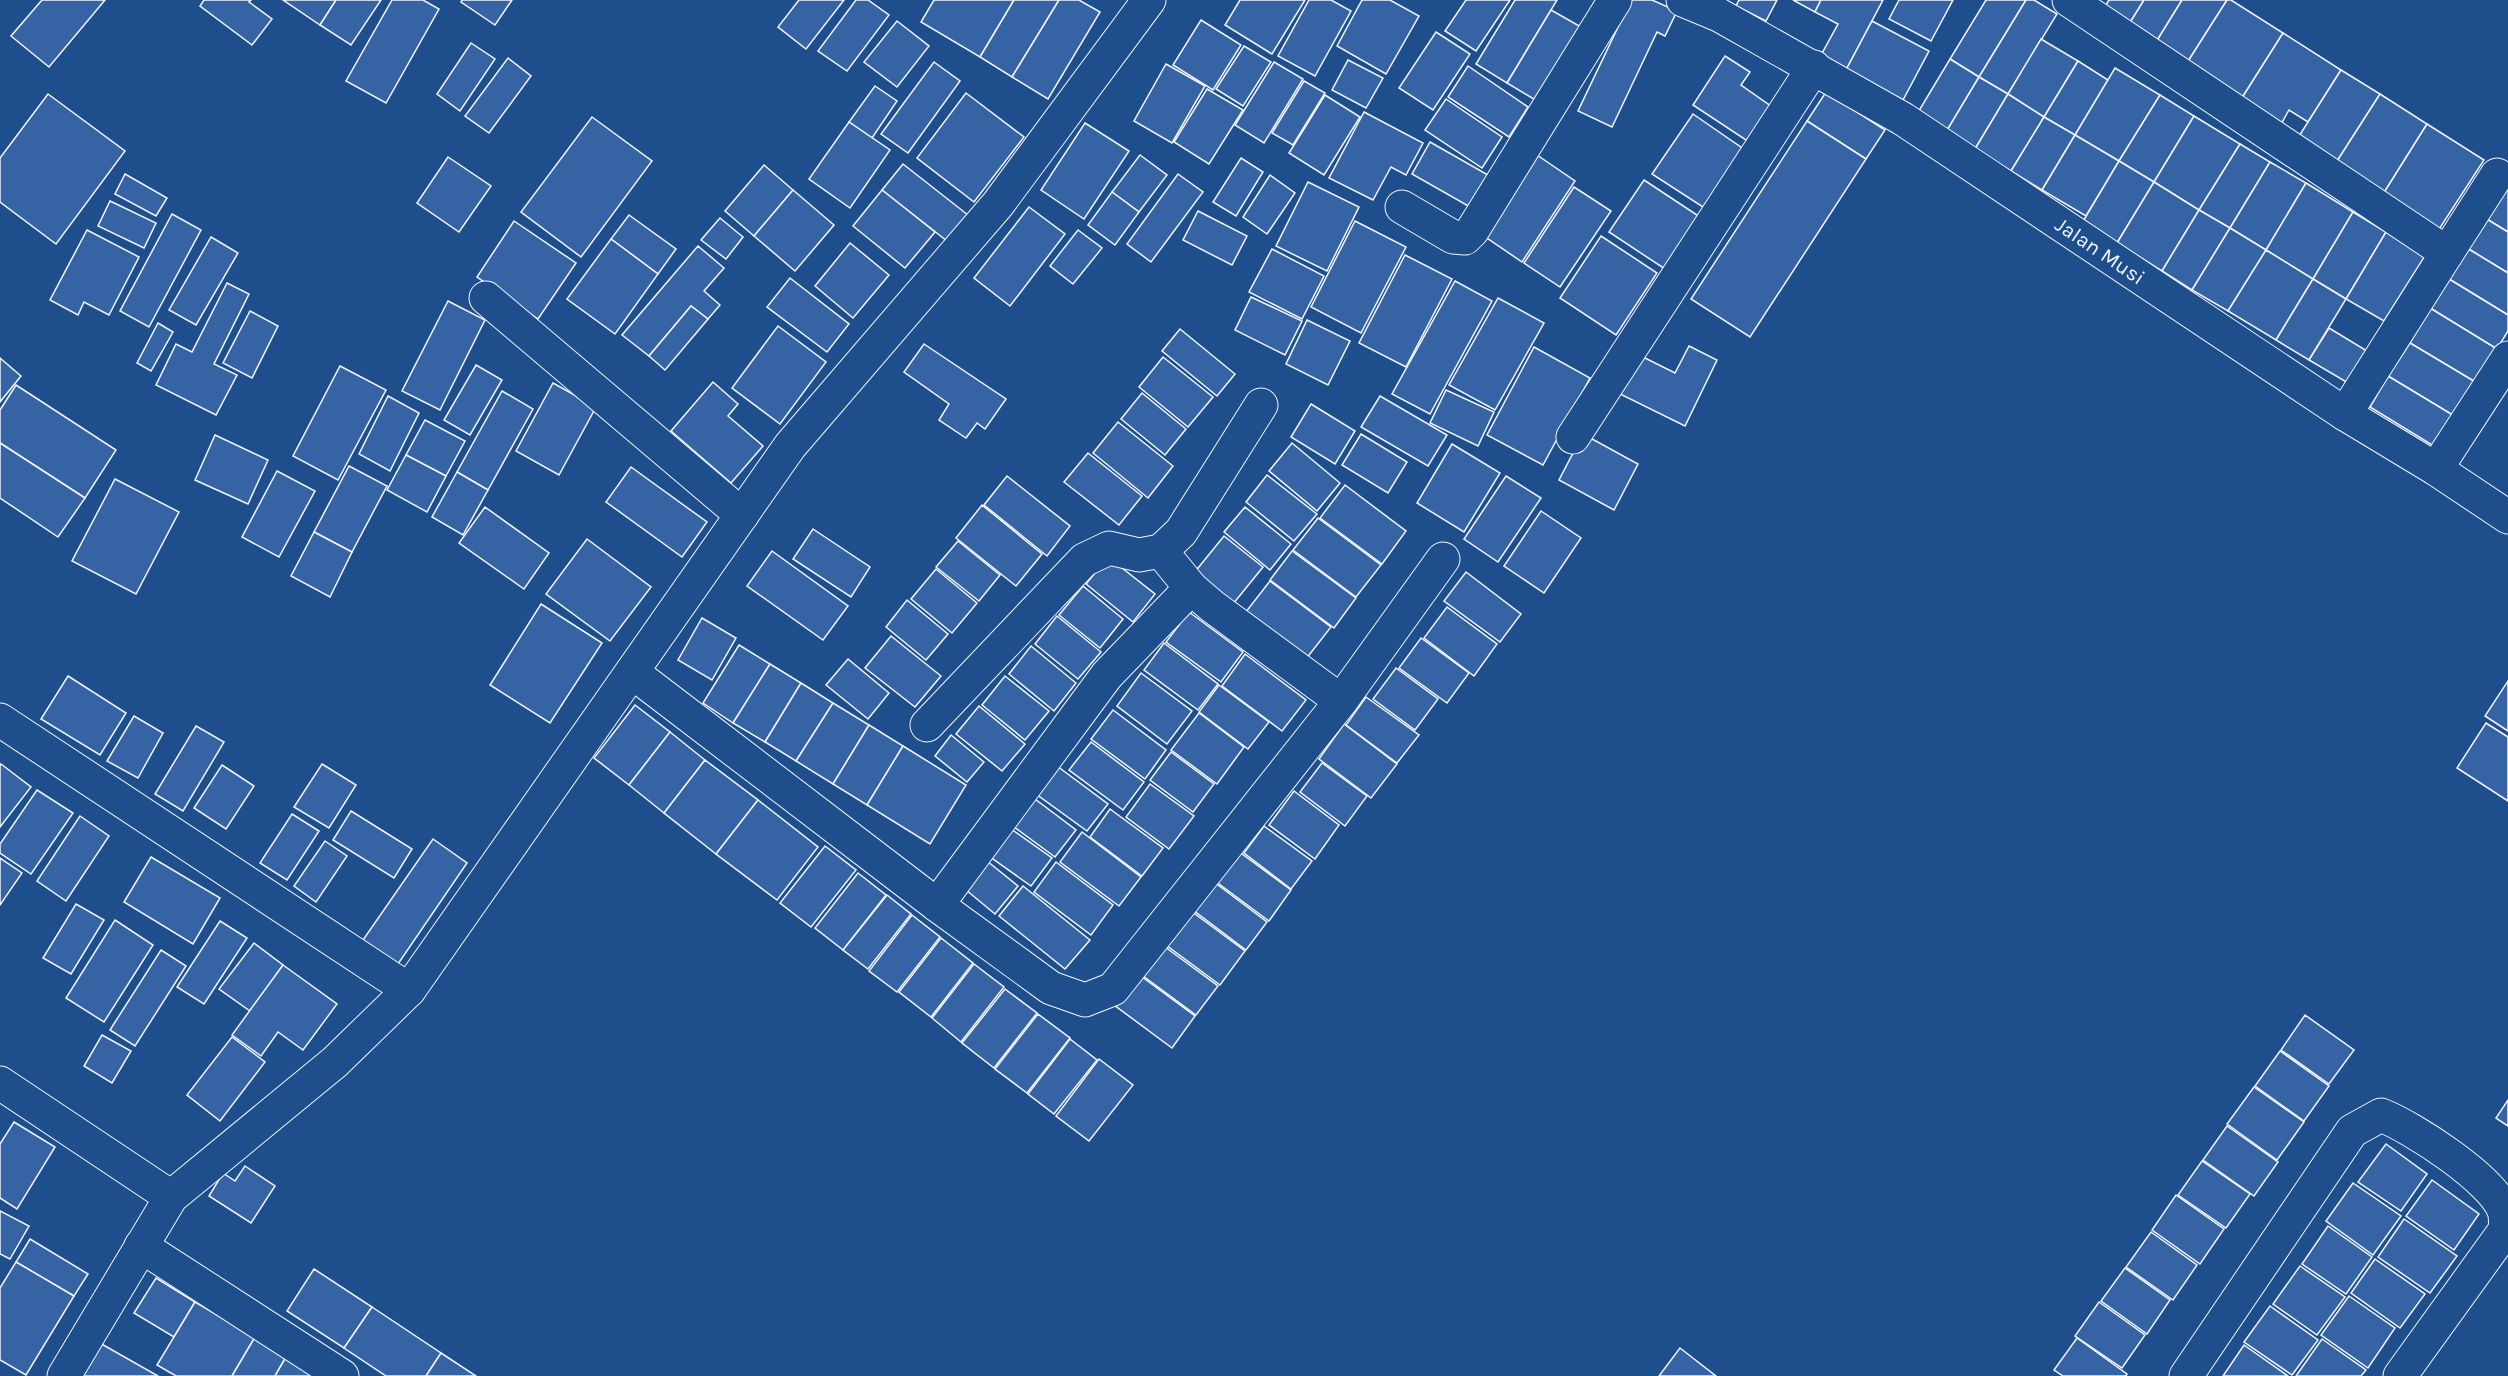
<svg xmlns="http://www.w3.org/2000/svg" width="2508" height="1376" font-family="Karla,sans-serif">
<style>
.building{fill:#3563a3;stroke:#f2f6ff;stroke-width:1.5}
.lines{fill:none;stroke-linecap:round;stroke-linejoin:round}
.street-casing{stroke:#f2f6ff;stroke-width:35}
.street{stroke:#1f4e8c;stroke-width:33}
.labels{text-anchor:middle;stroke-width:4.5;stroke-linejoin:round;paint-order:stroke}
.street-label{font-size:21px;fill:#f2f6ff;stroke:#1f4e8c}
</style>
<rect width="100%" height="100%" fill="#1f4e8c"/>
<g class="building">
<path d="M42,0h63l-56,67 -38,-31z"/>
<path d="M204,0h47l-2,2 23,17 -20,26 -52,-39z"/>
<path d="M283,0h53l-16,25z"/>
<path d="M336,0h45l-30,45 -31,-20z"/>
<path d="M392,0h31l16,9 -53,94 -40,-22z"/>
<path d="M462,0h50l-17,25 -34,-23z"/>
<path d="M799,0h45l-38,49 -28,-22z"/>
<path d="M856,0h12l21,15 -42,56 -29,-20z"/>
<path d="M934,0h80l-34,57 -59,-35z"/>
<path d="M1014,0h45l-47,77 -32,-20z"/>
<path d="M1059,0h20l21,12 -52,87 -36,-22z"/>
<path d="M1240,0h65l-33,54 -47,-29z"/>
<path d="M1309,0h22l20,11 -36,65 -37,-20z"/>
<path d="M1362,0h28l29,16 -33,58 -49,-28z"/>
<path d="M1466,0h44l-34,51 -31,-20z"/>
<path d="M1515,0h42l-50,83 -31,-19z"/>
<path d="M1631,0h21l25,11 -12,25 -8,-4 -45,95 -34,-16z"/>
<path d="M1739,0h38l-11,21 -30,-15z"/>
<path d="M1793,0h28l-6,12z"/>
<path d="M1821,0h62l-37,70 -26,-13 18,-33 -23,-12z"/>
<path d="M1899,0h54l-22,41 -42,-22z"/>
<path d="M1986,0h40l-47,77 -29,-18z"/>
<path d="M2026,0h8l23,14 -49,80 -29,-17z"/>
<path d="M2109,0h35l-18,29 -25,-16z"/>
<path d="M2144,0h38l-29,47 -27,-18z"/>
<path d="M2182,0h45l-42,66 -32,-19z"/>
<path d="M2227,0h4l52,33 -43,68 -55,-35z"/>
<path d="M1551,10l30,17 -44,74 -30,-18z"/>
<path d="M1201,20l40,25 -28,45 -40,-25z"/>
<path d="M897,21l32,25 -32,41 -33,-25z"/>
<path d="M1872,21l57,30 -26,49 -57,-30z"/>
<path d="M1436,32l34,22 -37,56 -34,-22z"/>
<path d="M2283,33l58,37 -33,52 -19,-12 -9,16 -40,-25z"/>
<path d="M2041,39l37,22 -34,56 -36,-23z"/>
<path d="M471,43l24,16 -35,52 -23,-17z"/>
<path d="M1244,46l27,16 -28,44 -27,-17z"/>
<path d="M1725,56l25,16 -9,13 34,24 -23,35 -59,-39z"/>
<path d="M508,58l23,18 -42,57 -24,-17z"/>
<path d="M1950,59l29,18 -33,55 -29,-18z"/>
<path d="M1348,60l35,18 -17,30 -34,-18z"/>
<path d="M2078,61l30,19 -33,55 -31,-18z"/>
<path d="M934,62l26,19 -52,72 -27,-19z"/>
<path d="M1274,62l29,17 -39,64 -29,-18z"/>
<path d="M1166,64l39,22 -33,57 -38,-22z"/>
<path d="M1468,66l60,41 -19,30 -61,-40z"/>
<path d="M2115,68l45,27 -41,66 -44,-26z"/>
<path d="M2341,70l39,24 -48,75 -38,-25z"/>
<path d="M1979,77l29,17 -33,55 -29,-17z"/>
<path d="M1304,81l21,12 -32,52 -21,-12z"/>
<path d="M875,86l22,15 -25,37 -23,-16z"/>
<path d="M1207,89l36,21 -34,54 -35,-22z"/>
<path d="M1826,92l59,38 -19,29 -59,-38z"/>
<path d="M966,93l58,44 -50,65 -57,-44z"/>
<path d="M48,94l77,57 -69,93 -56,-42v-44z"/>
<path d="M2008,94l36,23 -33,54 -36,-22z"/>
<path d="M2380,94l47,30 -47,75 -48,-30z"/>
<path d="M1325,95l35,22 -36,58 -35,-22z"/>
<path d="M2160,95l34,21 -40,66 -35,-21z"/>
<path d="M1446,99l56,38 -20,31 -57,-38z"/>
<path d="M1364,112l59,31 -17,32 -15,-8 -18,33 -44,-22z"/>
<path d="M1693,114l52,36 -39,59 -54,-35z"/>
<path d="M2194,116l46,28 -41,66 -45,-28z"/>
<path d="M592,117l60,44 -71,96 -60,-45z"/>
<path d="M2044,117l31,18 -33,55 -31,-19z"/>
<path d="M1807,121l59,38 -116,178 -59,-38z"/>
<path d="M849,122l41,28 -40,58 -41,-29z"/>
<path d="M1085,123l44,28 -45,68 -43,-29z"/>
<path d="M2427,124l57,36 -48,74 -56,-35z"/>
<path d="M2075,135l44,26 -33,55 -44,-26z"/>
<path d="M1430,142l58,33 -18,32 -58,-33z"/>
<path d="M2240,144l30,18 -40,66 -31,-18z"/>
<path d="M1140,155l27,20 -28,37 -27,-20z"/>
<path d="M1537,155l38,26 -53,81 -38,-26z"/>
<path d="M448,157l43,29 -32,46 -42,-29z"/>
<path d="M1241,158l22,14 -27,44 -23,-14z"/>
<path d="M2119,161l35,21 -37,61 -35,-20z"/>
<path d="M2270,162l36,21 -40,67 -36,-22z"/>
<path d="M903,164l65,51 -21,26 -65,-51z"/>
<path d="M764,165l29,25 -39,46 -29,-25z"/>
<path d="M125,174l42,24 -11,18 -41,-22z"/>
<path d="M1178,174l25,18 -52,70 -24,-18z"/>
<path d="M1270,175l25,18 -28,41 -24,-17z"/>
<path d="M1644,180l56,37 -35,52 -56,-37z"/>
<path d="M1308,182l51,25 -32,64 -51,-25z"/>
<path d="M2154,182l45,28 -37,61 -45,-28z"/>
<path d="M2306,183l47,29 -40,67 -47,-29z"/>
<path d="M1574,187l37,24 -51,76 -36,-24z"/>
<path d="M2504,188l4,3v41l-23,-14z"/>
<path d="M793,190l41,35 -39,46 -41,-35z"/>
<path d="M882,190l53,42 -30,36 -52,-42z"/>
<path d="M1112,192l27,20 -24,33 -27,-20z"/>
<path d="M110,201l46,22 -12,25 -46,-22z"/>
<path d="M1029,207l36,27 -55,72 -36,-28z"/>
<path d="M2199,210l31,18 -38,62 -30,-19z"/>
<path d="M1198,211l49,25 -15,29 -49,-25z"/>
<path d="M2353,212l33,20 -40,67 -33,-20z"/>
<path d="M172,214l29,16 -52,97 -29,-16z"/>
<path d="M629,215l47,34 -18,25 -47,-35z"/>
<path d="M720,218l23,19 -17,22 -25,-19z"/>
<path d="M2485,218l23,14v41l-41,-25z"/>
<path d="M514,221l62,42 -38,56 -61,-42z"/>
<path d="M1355,221l51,26 -45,86 -50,-26z"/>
<path d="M2230,228l36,22 -38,61 -36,-21z"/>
<path d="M87,230l52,27 -30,58 -25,-13 -6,13 -28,-15z"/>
<path d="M1078,230l24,18 -29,36 -23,-18z"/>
<path d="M2386,232l39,24 -41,65 -38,-22z"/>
<path d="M1601,236l56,37 -41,62 -56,-37z"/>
<path d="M211,237l27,16 -42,72 -27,-15z"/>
<path d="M611,239l47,35 -43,60 -48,-35z"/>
<path d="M850,243l39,32 -36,43 -38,-32z"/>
<path d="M698,246l26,22 -20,23 16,14 -12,14 -17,-13 -42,50 -27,-21z"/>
<path d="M2467,248l41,25v42l-59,-36z"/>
<path d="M1272,249l52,27 -22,43 -53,-27z"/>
<path d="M2266,250l47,29 -37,61 -48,-29z"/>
<path d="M1405,255l47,24 -46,88 -47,-24z"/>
<path d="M790,278l59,46 -22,28 -60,-45z"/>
<path d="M2313,279l33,20 -37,61 -33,-20z"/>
<path d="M2449,279l59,36v16l-11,18 -67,-41z"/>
<path d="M1455,281l37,20 -62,113 -38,-20z"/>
<path d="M227,283l22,11 -35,70 23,11 -21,40 -60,-30 20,-41 16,8z"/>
<path d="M1251,297l51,24 -17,34 -50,-25z"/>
<path d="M1498,298l46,25 -49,87 -46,-25z"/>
<path d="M448,301l37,19 -45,90 -38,-19z"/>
<path d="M691,306l17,13 -43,51 -16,-14z"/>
<path d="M2430,308l67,41 -20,34 -67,-40z"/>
<path d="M250,311l28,15 -26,52 -29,-15z"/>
<path d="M1307,320l43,21 -22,44 -42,-21z"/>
<path d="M158,323l15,9 -22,39 -14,-8z"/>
<path d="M778,326l48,36 -46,62 -48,-36z"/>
<path d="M2329,328l38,23 -19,32 -39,-23z"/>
<path d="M1180,329l55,45 -18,22 -55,-45z"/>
<path d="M2410,343l67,40 -21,34 -68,-41z"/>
<path d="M924,344l82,55 -21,30 -8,-6 -11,15 -27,-18 10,-16 -45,-32z"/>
<path d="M1689,346l28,14 -32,66 -65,-32 19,-39 36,18z"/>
<path d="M1534,347l56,31 -47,87 -56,-30z"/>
<path d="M1163,357l50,40 -25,30 -49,-40z"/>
<path d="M0,358l21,18 -21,26z"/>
<path d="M476,365l26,15 -32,55 -26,-15z"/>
<path d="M340,366l46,24 -48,90 -45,-24z"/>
<path d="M2388,376l68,41 -19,31 -67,-41z"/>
<path d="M713,382l25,22 -10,12 35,30 -32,37 -60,-52z"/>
<path d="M553,383l43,24 -37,68 -43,-24z"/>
<path d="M16,385l100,65 -31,48 -85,-55v-33z"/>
<path d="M1446,390l48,22 -16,34 -48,-23z"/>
<path d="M502,391l31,18 -45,81 -31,-18z"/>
<path d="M1142,393l44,36 -21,26 -44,-36z"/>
<path d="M388,396l31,17 -29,58 -31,-17z"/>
<path d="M1380,396l67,39 -19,31 -67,-39z"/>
<path d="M1311,404l44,27 -20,33 -44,-27z"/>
<path d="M425,420l40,21 -19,35 -40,-21z"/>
<path d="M1118,422l55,44 -25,32 -55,-45z"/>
<path d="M1361,434l46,28 -19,31 -46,-28z"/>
<path d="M1583,434l55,30 -24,46 -55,-30z"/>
<path d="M215,435l53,25 -20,44 -53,-24z"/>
<path d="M0,443l85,55 -27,39 -58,-39z"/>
<path d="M1292,443l48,40 -23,28 -48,-40z"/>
<path d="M1452,444l48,29 -36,59 -47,-29z"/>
<path d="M1088,453l54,43 -23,29 -55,-43z"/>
<path d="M406,455l40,21 -19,36 -40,-22z"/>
<path d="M349,466l38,20 -35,66 -38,-20z"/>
<path d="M631,467l76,55 -25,35 -76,-55z"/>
<path d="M277,471l38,20 -36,66 -37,-20z"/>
<path d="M457,472l31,18 -25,45 -31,-18z"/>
<path d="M1267,475l50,39 -23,27 -48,-39z"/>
<path d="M1007,476l63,50 -23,30 -63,-51z"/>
<path d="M1506,476l35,22 -43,64 -34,-23z"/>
<path d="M115,479l64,33 -43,82 -64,-33z"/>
<path d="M1345,485l61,46 -24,33 -62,-46z"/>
<path d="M982,505l60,49 -26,32 -60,-48z"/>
<path d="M485,507l64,46 -25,36 -65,-46z"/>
<path d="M1245,507l46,37 -21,26 -46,-38z"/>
<path d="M1541,511l40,27 -37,55 -40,-27z"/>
<path d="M1318,518l63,47 -25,32 -63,-47z"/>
<path d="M813,529l57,38 -19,30 -58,-38z"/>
<path d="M314,532l38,20 -22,45 -39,-21z"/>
<path d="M1224,536l39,31 -30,37 -39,-31z"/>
<path d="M587,539l64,48 -41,54 -64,-47z"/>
<path d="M958,541l42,34 -21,26 -43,-34z"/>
<path d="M772,551l76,55 -25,34 -76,-54z"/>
<path d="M1292,551l64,47 -22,30 -64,-48z"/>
<path d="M1108,557l47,37 -22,28 -47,-38z"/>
<path d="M936,569l41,34 -25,30 -41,-34z"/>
<path d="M1466,572l55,42 -21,28 -56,-41z"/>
<path d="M1270,581l61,46 -25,32 -61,-46z"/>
<path d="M1083,586l40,33 -23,29 -41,-33z"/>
<path d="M907,600l41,34 -22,26 -40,-33z"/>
<path d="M541,604l61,39 -52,80 -60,-38z"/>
<path d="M1447,607l50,37 -23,32 -50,-38z"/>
<path d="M1189,612l54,40 -22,30 -55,-40z"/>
<path d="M1057,616l44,36 -23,27 -43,-35z"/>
<path d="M702,618l34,20 -24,42 -34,-20z"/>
<path d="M891,636l50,40 -26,31 -50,-39z"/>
<path d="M1421,638l48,35 -22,30 -48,-35z"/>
<path d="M1164,643l54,41 -20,26 -54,-40z"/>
<path d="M739,645l31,19 -37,59 -30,-20z"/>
<path d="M1031,646l45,37 -22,28 -45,-37z"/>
<path d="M1245,654l61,46 -24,31 -60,-45z"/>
<path d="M848,659l41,34 -21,26 -42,-34z"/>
<path d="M770,664l31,19 -36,59 -32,-19z"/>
<path d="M1396,668l42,31 -23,31 -42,-31z"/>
<path d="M1141,673l51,38 -25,33 -50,-38z"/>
<path d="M68,676l58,37 -26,42 -59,-36z"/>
<path d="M1005,676l44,35 -24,29 -43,-35z"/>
<path d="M2508,681v50l-23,-15z"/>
<path d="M801,683l32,20 -37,58 -31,-19z"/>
<path d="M1219,685l50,37 -21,27 -49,-37z"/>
<path d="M1366,697l53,38 -22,28 -51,-38z"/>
<path d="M833,703l36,22 -36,59 -37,-23z"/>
<path d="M635,705l35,27 -41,53 -35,-27z"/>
<path d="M979,706l46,38 -23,27 -46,-37z"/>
<path d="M1113,710l53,40 -21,29 -54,-40z"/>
<path d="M1199,713l45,34 -27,37 -46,-34z"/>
<path d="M134,716l29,17 -25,45 -31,-17z"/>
<path d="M2486,723l22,14v64l-51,-33z"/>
<path d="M1344,724l53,40 -26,34 -52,-39z"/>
<path d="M869,725l34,21 -36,59 -34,-21z"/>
<path d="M196,726l28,16 -41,69 -28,-17z"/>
<path d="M670,732l35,28 -41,53 -35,-28z"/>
<path d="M951,735l33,27 -17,20 -32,-26z"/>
<path d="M1091,742l53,40 -21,28 -54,-40z"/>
<path d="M903,746l63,39 -36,59 -63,-39z"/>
<path d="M1171,752l43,32 -21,28 -43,-32z"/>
<path d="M705,760l53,40 -42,54 -52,-41z"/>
<path d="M1322,763l45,33 -22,30 -45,-34z"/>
<path d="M1,764l30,23 -31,40v-61z"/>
<path d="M322,764l34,21 -27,43 -35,-21z"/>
<path d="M222,765l32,21 -28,43 -32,-21z"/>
<path d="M1057,766l51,38 -21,27 -51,-37z"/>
<path d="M1150,784l44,32 -25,33 -43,-32z"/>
<path d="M37,790l36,23 -42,61 -31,-21v-9z"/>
<path d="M1294,791l45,34 -24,34 -46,-34z"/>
<path d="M1031,796l45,34 -21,27 -45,-33z"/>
<path d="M758,800l60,47 -41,53 -61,-46z"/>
<path d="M1110,809l53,39 -21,28 -52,-39z"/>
<path d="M351,811l61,38 -18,29 -61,-38z"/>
<path d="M292,814l27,17 -32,49 -27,-17z"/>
<path d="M80,816l29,20 -43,65 -29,-20z"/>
<path d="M1007,826l45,32 -21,28 -45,-32z"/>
<path d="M1264,826l48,35 -21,28 -47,-36z"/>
<path d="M1082,832l59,45 -22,29 -59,-44z"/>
<path d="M433,839l34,24 -69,101 -35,-24z"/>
<path d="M325,841l22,15 -31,46 -22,-16z"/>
<path d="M825,846l31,24 -45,57 -31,-24z"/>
<path d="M1238,851l53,39 -22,31 -54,-40z"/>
<path d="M151,857l69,41 -27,46 -69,-42z"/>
<path d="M982,857l36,29 -23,28 -35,-29z"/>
<path d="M0,858l22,15 -22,32z"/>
<path d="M1056,862l57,43 -22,30 -57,-43z"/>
<path d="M858,873l28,22 -43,55 -28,-22z"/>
<path d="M1214,882l53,40 -21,28 -53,-40z"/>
<path d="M1023,886l67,54 -25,29 -66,-53z"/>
<path d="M887,895l24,19 -43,55 -25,-19z"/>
<path d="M76,904l28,16 -33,54 -28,-16z"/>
<path d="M1191,911l54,40 -25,34 -54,-40z"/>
<path d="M912,915l28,22 -43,55 -28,-21z"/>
<path d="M115,920l38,25 -49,77 -38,-24z"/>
<path d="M220,921l27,17 -43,66 -27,-17z"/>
<path d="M941,938l32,25 -42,54 -32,-25z"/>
<path d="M254,943l29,22 -33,46 -31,-22z"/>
<path d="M1161,944l57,42 -22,29 -57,-42z"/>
<path d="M161,950l25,16 -51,80 -25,-16z"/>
<path d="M974,964l30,23 -43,55 -29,-24z"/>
<path d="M283,965l54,39 -34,46 -25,-18 -17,24 -29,-21z"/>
<path d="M1138,974l57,42 -23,32 -58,-43z"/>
<path d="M1005,989l32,24 -43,55 -32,-25z"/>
<path d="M1038,1014l32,24 -43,55 -32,-24z"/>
<path d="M2305,1015l49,35 -25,34 -48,-34z"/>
<path d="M102,1035l29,16 -19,32 -28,-17z"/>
<path d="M232,1037l33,25 -45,59 -33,-26z"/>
<path d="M1070,1039l27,21 -43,54 -26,-20z"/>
<path d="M2280,1051l49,35 -25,35 -49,-35z"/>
<path d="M1099,1059l34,26 -44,56 -33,-25z"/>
<path d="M2254,1087l50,35 -27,38 -50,-36z"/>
<path d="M2508,1100v26l-12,-8z"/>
<path d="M14,1122l41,25 -38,62 -17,-11v-54z"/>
<path d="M2227,1126l51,36 -24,34 -51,-36z"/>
<path d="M2386,1144l41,30 -26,37 -43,-29z"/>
<path d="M2202,1161l48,33 -24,34 -48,-33z"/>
<path d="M245,1166l30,20 -24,37 -42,-27 14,-23 12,8z"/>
<path d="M2432,1180l47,34 -25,36 -48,-34z"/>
<path d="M2353,1183l48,33 -28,39 -47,-34z"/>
<path d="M2176,1195l48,34 -24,35 -48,-34z"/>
<path d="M0,1211l29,15 -19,33 -10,-5z"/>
<path d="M2404,1219l53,37 -27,37 -52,-36z"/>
<path d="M2328,1226l44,31 -26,37 -44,-30z"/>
<path d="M2151,1232l46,33 -24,35 -47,-33z"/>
<path d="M30,1239l58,35 -14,22 -58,-34z"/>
<path d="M2375,1259l50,35 -25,34 -49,-35z"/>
<path d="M16,1262l58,34 -48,79 -26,-15v-72z"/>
<path d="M2300,1266l45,31 -28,38 -44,-31z"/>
<path d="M2125,1268l45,32 -23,34 -46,-33z"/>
<path d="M314,1269l58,38 -28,41 -57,-37z"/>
<path d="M156,1278l39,24 -21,35 -40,-24z"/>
<path d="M2349,1296l46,32 -27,40 -47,-33z"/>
<path d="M195,1302l60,35 -23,39h-56l-19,-11z"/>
<path d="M2099,1302l46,33 -23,33 -47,-32z"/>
<path d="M2270,1306l48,34 -26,35 -48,-33z"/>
<path d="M372,1307l69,46 -15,23h-40l-42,-28z"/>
<path d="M255,1337l31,20 -11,19h-43z"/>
<path d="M2077,1338l50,36 -1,2h-63l-9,-6z"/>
<path d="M2322,1339l44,31 -5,6h-65z"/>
<path d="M98,1342l60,34h-80z"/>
<path d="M2244,1345l44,31h-65z"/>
<path d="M1680,1348l36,28h-57z"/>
<path d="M441,1353l35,23h-50z"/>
<path d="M286,1357l32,19h-43z"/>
</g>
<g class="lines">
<g class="street-casing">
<g id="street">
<path d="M1683,0l36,15 184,104 442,295 91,55 72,48"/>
<path d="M2069,0l378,253 -102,161"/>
<path d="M1402,207l51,30 12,1 7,-7 143,-231"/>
<path d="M2447,253l50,-78"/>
<path d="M486,298l256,217"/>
<path d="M1573,437l241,-370"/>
<path d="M2436,469l72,-111"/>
<path d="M1191,588l-30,-37 20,-19 80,-127"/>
<path d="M632,672l305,233 114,83 34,12 28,-11 228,-288 102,-142"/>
<path d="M0,720l409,270"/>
<path d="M927,725l157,-165 25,-12 30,7 22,-4"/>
<path d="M937,905l170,-230 84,-87 21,18 129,95"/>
<path d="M0,1083l171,114"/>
<path d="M141,1246l201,130"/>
<path d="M64,1376l107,-179 164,-135 74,-72 381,-544 208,-242 151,-204"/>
<path d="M2186,1376l166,-245 29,-16c31,12 113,65 123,96 2,5 1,13 2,18l-106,147"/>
</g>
</g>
<use href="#street" class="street"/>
</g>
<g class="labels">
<g class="street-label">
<text transform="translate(2100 251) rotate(34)" y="7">Jalan Musi</text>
</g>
</g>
</svg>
